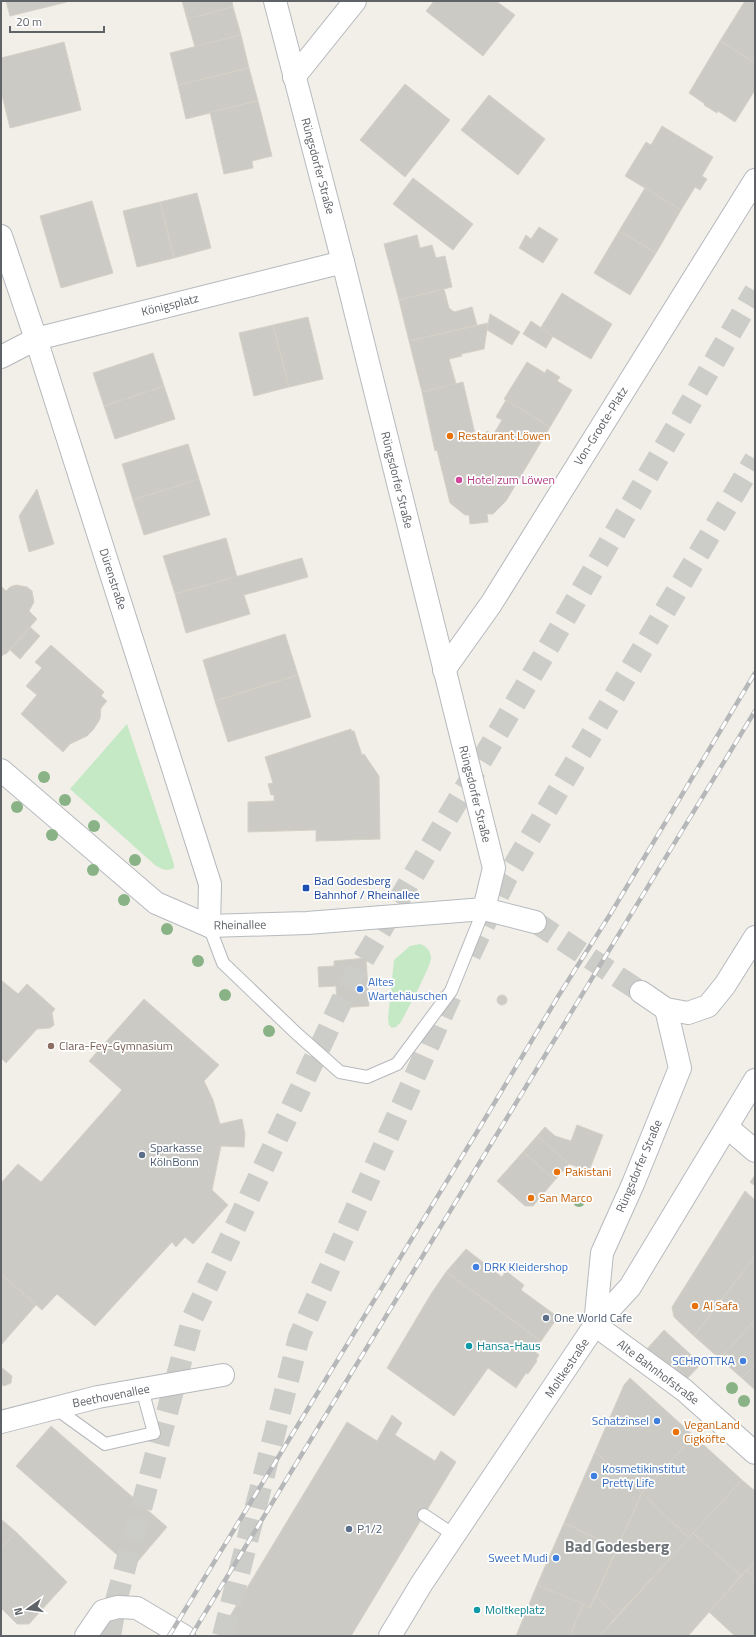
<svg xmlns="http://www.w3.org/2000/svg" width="756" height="1637" font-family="'Titillium Web',sans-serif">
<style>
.green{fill:#c5e8c5}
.building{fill:#cccac5;stroke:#d6d1c6}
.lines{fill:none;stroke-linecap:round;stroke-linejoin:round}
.secondary-tunnel{stroke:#ccccc8;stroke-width:22;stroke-dasharray:22 11;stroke-linecap:butt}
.primary-tunnel{stroke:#ccccc8;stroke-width:22;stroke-dasharray:22 11;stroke-linecap:butt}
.lane-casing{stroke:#b5b8bc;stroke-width:14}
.street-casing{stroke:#b5b8bc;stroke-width:24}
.secondary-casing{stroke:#b6babf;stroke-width:24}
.lane{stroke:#fff;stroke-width:12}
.street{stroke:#fff;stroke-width:22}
.secondary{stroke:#fff;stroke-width:22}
.rail-casing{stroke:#b6b7b8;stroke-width:4.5}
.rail{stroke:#fff;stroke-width:3;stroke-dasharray:9;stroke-linecap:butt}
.tree{fill:#89b387}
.food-dot{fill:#e8710a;stroke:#fff;stroke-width:1.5}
.hotel-dot{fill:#d1479c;stroke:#fff;stroke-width:1.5}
.transit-dot{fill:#1a4fb4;stroke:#fff;stroke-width:1.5}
.shop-dot{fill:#3f7fe0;stroke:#fff;stroke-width:1.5}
.education-dot{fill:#8d6e63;stroke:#fff;stroke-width:1.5}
.service-dot{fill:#5c6f8a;stroke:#fff;stroke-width:1.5}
.culture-dot{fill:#0f9aa8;stroke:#fff;stroke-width:1.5}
.labels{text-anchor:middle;stroke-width:3.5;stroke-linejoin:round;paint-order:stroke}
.street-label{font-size:12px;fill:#5f6368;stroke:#fff}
.food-label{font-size:12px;fill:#c56008;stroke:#fff;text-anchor:start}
.hotel-label{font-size:12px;fill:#b23c85;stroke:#fff;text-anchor:start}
.transit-label{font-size:12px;fill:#164399;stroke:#fff;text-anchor:start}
.shop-label{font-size:12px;fill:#366cbe;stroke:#fff;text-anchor:start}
.education-label{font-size:12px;fill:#785e54;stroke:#fff;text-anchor:start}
.service-label{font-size:12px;fill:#4e5e75;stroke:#fff;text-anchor:start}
.culture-label{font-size:12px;fill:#0d838f;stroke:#fff;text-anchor:start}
.district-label{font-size:16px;font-weight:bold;fill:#70757a;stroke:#fff}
</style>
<rect width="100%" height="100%" fill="#f1efe8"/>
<g class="green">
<path d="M127,724l47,140v4c-8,4 -12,1 -19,-3l-85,-76z"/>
<path d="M420,944c6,2 10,6 11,13 1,8 -25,55 -30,65l-5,5 -4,1 -3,-3 -1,-7 6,-58 16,-14z"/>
</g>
<g class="building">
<path d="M6,1h61v1l-57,14z"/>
<path d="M182,1h50l1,6 -46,12z"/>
<path d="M434,1h62l19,14 -32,41 -57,-45z"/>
<path d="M745,1h10v62l-35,-22z"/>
<path d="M233,7l8,28 -46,12 -8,-28z"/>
<path d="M241,35l8,33 -71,17 -8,-32z"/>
<path d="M720,41l35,22v27l-20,32 -17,-11 -1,2 -13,-8 1,-1 -16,-11z"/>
<path d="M64,42l17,68 -71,18 -9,-37v-33z"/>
<path d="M249,68l9,33 -72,18 -8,-34z"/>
<path d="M405,84l45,36 -45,57 -45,-37z"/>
<path d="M489,95l56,44 -27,36 -57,-45z"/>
<path d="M258,101l14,55 -20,5 1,7 -29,6 -14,-62z"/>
<path d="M662,126l51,31 -11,19 5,3 -7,11 -5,-3 -14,23 -56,-34 21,-34 5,3z"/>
<path d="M413,178l60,46 -20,26 -60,-46z"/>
<path d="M645,188l36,22 -25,43 -37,-22z"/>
<path d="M197,193l14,55 -37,10 -14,-56z"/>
<path d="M92,201l21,72 -52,15 -21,-72z"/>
<path d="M160,202l14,56 -37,9 -14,-56z"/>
<path d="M539,227l19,12 -15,24 -24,-15 7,-13 5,4z"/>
<path d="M619,231l37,22 -26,42 -36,-22z"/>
<path d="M417,235l3,13 12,-3 4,13 9,-2 7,31 -53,13 -15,-56z"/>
<path d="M444,289l5,19 5,4 18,-5 5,18 -68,16 -10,-41z"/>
<path d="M562,293l50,31 -21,35 -51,-30z"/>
<path d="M490,314l30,18 -8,13 -25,-15z"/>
<path d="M308,317l15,62 -34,8 -16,-62z"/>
<path d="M531,321l22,15 -7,12 -23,-14z"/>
<path d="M488,323l-4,26 -23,5 1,2 -13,3 7,25 -34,8 -13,-51z"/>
<path d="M273,325l16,62 -35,9 -15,-63z"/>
<path d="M153,353l11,33 -60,20 -11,-33z"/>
<path d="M527,362l18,11 2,-4 13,8 -3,4 15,9 -22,37 -46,-28z"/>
<path d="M463,382l13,56 8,-2 3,-5 6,4 9,-15 -6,-3 10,-17 44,27 -44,74 -13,13h-6l1,8 -18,2 -1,-9h-4l-15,-12 -13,-53 -2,1 -13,-59z"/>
<path d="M164,386l11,33 -60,20 -11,-33z"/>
<path d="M188,444l11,35 -66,21 -11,-36z"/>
<path d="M199,479l11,36 -66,20 -11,-35z"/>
<path d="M37,489l17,55 -25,8 -10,-36z"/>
<path d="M226,538l11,39 -62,17 -12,-38z"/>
<path d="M302,558l6,19 -64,18 6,19 -64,19 -11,-39z"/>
<path d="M16,585l11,2 5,4 2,11 -5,9 8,8 -31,35h-2l-3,3v-71l5,5 4,-4z"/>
<path d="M30,627l10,9 -20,23 -10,-9z"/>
<path d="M285,634l13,41 -83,26 -12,-41z"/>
<path d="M51,645l53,47 -3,4 6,5 -6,7 -1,11 -7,11 -6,6 -17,8 -7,8 -42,-38 16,-19 -11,-9 16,-18 -7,-6z"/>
<path d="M298,675l13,42 -83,25 -13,-41z"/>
<path d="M351,729v2h3l8,24 2,-1 15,22 1,63 -64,2v-11l-68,2v-30l26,-1v-6h-3l-3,-11 5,-1 -8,-26z"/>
<path d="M366,958l3,48 -32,2 -1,-22 -17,1 -1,-20 16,-1v-5z"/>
<path d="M1,980l17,14 9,-10 28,25 -3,4 2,12 -4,3 -13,1 -31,34 -5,-5z"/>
<circle cx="502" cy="1000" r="5"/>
<path d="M144,999l75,66 -15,16 9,19 7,24 22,-5 3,15 -1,13 -23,-1 -9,44 16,15 -35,39 -8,-7 -9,10 -4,-5 -77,84 -38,-32 -15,16 -41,-36v-91l17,-19 23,18 81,-92 -33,-29z"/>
<path d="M577,1125l26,10 -14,36 -20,-7 -32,-28 8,-9 10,9 16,5z"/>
<path d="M537,1136l32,28 -14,16 -32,-28z"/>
<path d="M523,1152l32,28 -22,26h-8l-28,-25z"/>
<path d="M755,1175v11l-5,-4z"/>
<path d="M745,1191l10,9v56l-61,80 -20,-19 -2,-10z"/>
<path d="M466,1249l36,28 4,-6 18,14 -3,5 37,27 -17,24 -95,-69z"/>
<path d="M755,1256v64l-35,39 -26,-23z"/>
<path d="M446,1272l95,69 -7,10 5,4 -3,5 1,1 -9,13 -2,-1 -10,15 -28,-20 -34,48 -67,-48 44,-74z"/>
<path d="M1,1274l35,31 -35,40z"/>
<path d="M755,1320v45l-13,13 -22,-19z"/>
<path d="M664,1330l37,34 -19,20 -36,-34z"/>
<path d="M755,1365v25l-13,-12z"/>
<path d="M1,1367l11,9 -1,7 -7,3 -3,-2z"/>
<path d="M630,1378l64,58 -52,57 -47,-41 29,-67z"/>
<path d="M392,1415l10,8 -7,12 40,26 6,-10 15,11 -105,174h-121l-9,-5 126,-209 30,19z"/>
<path d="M51,1426l116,101 -35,41 -116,-102z"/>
<path d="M694,1436l48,44 -53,58 -47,-45z"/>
<path d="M595,1452l47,41 -25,55 -53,-25z"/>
<path d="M742,1480l13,11v70l-14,15 -48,-43z"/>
<path d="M642,1493l47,45 -72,78 -21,-20z"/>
<path d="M1,1519l15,13 -15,16z"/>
<path d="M564,1523l53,25 -27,60 -53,-23z"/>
<path d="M16,1532l51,50 -38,42h-12l-16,-16v-60z"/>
<path d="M693,1533l48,43 -53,60h-88z"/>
<path d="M755,1561v17l-8,-8z"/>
<path d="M747,1570l8,8v58h-20l-26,-24z"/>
<path d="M537,1585l46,19 -13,32h-54z"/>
<path d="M596,1596l21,20 -17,20h-30l13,-32 7,4z"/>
</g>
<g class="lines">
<path class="secondary-tunnel" d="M535,922l106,70"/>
<g class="primary-tunnel">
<path d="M470,955l37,-78 248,-418"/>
<path d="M110,1636l6,-35 77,-284 159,-338 196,-331 207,-357"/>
<path d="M223,1636l76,-299 156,-351"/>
</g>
<g class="lane-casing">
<g id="lane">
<path d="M209,926l14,37 73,70 44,39 27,5 30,-13 54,-73 33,-82"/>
<path d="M55,1408l50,36 49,-11 -12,-44"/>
<path d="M424,1515l30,20"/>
</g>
</g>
<g class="street-casing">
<g id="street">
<path d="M294,77l61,-76"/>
<path d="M1,236l35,103 174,545 -1,42"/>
<path d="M1,357l35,-18 307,-77"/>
<path d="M444,670l47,-66 264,-424"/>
<path d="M727,1127l28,24"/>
<path d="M595,1325l89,65 71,63"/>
<path d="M1,1422l97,-25 125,-22"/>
<path d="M86,1636l17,-25 15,-4 19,1 47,28"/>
</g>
</g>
<g class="secondary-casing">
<g id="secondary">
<path d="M275,1l68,261 151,606 -10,41"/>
<path d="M1,770l155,133 53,23 98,-3 177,-14 51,13"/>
<path d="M641,992l25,17 22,4 20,-7 17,-21 30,-48"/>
<path d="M595,1325l7,-72 31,-69 47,-116 -14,-59"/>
<path d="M390,1636l32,-53 173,-258 35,-38 125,-207"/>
</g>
</g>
<use href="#lane" class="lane"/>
<use href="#street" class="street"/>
<use href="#secondary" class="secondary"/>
<g class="rail-casing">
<g id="rail">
<path d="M169,1636l311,-509 79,-132 52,-82 144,-240"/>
<path d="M191,1636l564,-925"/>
</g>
</g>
<use href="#rail" class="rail"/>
</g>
<g class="tree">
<circle cx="44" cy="777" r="6"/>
<circle cx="65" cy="800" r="6"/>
<circle cx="17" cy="807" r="6"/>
<circle cx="94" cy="826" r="6"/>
<circle cx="52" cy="835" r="6"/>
<circle cx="135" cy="860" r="6"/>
<circle cx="93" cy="870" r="6"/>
<circle cx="124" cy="900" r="6"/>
<circle cx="167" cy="929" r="6"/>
<circle cx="198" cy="961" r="6"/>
<circle cx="225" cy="995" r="6"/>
<circle cx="269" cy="1031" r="6"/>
<circle cx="579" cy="1201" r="6"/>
<circle cx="732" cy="1388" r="6"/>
<circle cx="744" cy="1401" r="6"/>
</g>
<g class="food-dot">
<circle cx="450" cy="436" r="4"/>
<circle cx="557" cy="1172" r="4"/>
<circle cx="531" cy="1198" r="4"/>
<circle cx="695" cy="1306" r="4"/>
<circle cx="676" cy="1432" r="4"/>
</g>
<circle class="hotel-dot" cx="459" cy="480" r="4"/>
<rect class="transit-dot" x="302" y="884" width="8" height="8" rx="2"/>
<g class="shop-dot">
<circle cx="360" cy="989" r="4"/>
<circle cx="476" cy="1267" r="4"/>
<circle cx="743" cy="1361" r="4"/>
<circle cx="657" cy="1421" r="4"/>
<circle cx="594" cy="1476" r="4"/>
<circle cx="556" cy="1558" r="4"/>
</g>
<circle class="education-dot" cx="51" cy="1046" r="4"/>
<g class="service-dot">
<circle cx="142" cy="1155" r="4"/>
<circle cx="546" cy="1318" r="4"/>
<circle cx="349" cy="1529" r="4"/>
</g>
<g class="culture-dot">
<circle cx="469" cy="1346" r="4"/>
<circle cx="477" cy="1610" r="4"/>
</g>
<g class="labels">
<g class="street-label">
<text transform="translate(318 166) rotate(75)" y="4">Rüngsdorfer Straße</text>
<text transform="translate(170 305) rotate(-14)" y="4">Königsplatz</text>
<text transform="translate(601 426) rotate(-58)" y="4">Von-Groote-Platz</text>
<text transform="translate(397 480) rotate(76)" y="4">Rüngsdorfer Straße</text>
<text transform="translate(113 579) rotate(72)" y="4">Dürenstraße</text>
<text transform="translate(475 794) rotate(76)" y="4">Rüngsdorfer Straße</text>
<text transform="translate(240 925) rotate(-1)" y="4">Rheinallee</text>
<text transform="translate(639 1166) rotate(-67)" y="4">Rüngsdorfer Straße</text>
<text transform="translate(567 1368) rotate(-56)" y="4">Moltkestraße</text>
<text transform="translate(658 1372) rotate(37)" y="4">Alte Bahnhofstraße</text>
<text transform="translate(111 1396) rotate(-11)" y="4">Beethovenallee</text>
</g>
<g class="food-label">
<text x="458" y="440">Restaurant Löwen</text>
<text x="565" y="1176">Pakistani</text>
<text x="539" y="1202">San Marco</text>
<text x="703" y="1310">Al Safa</text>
<text x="684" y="1429">VeganLand<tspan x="684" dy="14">Cigköfte</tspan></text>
</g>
<g class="hotel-label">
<text x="467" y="484">Hotel zum Löwen</text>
</g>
<g class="transit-label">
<text x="314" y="885">Bad Godesberg<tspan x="314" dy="14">Bahnhof / Rheinallee</tspan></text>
</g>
<g class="shop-label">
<text x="368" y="986">Altes<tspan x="368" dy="14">Wartehäuschen</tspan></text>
<text x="484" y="1271">DRK Kleidershop</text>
<text x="735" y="1365" text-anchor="end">SCHROTTKA</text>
<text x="649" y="1425" text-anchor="end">Schatzinsel</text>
<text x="602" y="1473">Kosmetikinstitut<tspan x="602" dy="14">Pretty Life</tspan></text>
<text x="548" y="1562" text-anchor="end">Sweet Mudi</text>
</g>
<g class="education-label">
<text x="59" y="1050">Clara-Fey-Gymnasium</text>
</g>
<g class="service-label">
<text x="150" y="1152">Sparkasse<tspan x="150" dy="14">KölnBonn</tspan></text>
<text x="554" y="1322">One World Cafe</text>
<text x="357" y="1533">P1/2</text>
</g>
<g class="culture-label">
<text x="477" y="1350">Hansa-Haus</text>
<text x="485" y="1614">Moltkeplatz</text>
</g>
<g class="district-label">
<text x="617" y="1552">Bad Godesberg</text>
</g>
</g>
<rect width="756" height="1637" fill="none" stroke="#5f6368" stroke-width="4"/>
<g transform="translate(28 1609) rotate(256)" stroke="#ffffff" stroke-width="3" paint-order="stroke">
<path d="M0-3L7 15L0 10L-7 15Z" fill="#5f6368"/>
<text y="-6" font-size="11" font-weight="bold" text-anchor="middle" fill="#5f6368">N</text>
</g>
<path d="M10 26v6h94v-6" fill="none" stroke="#5f6368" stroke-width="2"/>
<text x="16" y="26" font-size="12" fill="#5f6368" stroke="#ffffff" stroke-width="3" paint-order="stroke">20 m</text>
</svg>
